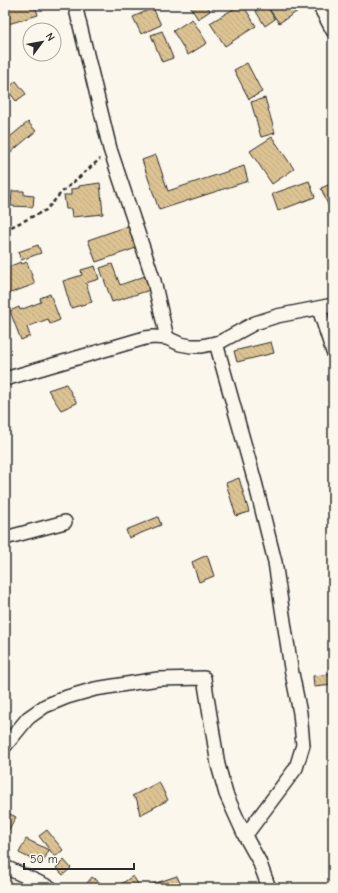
<svg xmlns="http://www.w3.org/2000/svg" width="338" height="893" font-family="'Comic Neue',sans-serif">
<style>
.building{fill:url(#building-back-hatch);stroke:#2b2b2b}
.lines{fill:none;stroke-linecap:round;stroke-linejoin:round}
.minor-casing{stroke:#2b2b2b;stroke-width:16}
.path{stroke:#2b2b2b;stroke-width:2.5;stroke-dasharray:4 3;stroke-linecap:butt}
.minor{stroke:#fbf7ec;stroke-width:13}
</style>
<defs>
<pattern id="building-back-hatch" width="6" height="6" patternUnits="userSpaceOnUse"><rect width="6" height="6" fill="#ddc393"/><path d="M-1 5l2 2M0 0l6 6M5-1l2 2" fill="none" stroke="#bea87f"/></pattern>
</defs>
<rect width="100%" height="100%" fill="#fbf7ec"/>
<filter id="ink" filterUnits="userSpaceOnUse"><feTurbulence type="fractalNoise" baseFrequency=".025" numOctaves="2"/><feDisplacementMap in="SourceGraphic" scale="8" xChannelSelector="R" yChannelSelector="G"/><feConvolveMatrix kernelMatrix="1 2 1 2 8 2 1 2 1" color-interpolation-filters="sRGB"/></filter>
<g filter="url(#ink)">
<g class="building">
<path d="M5,5h30l3,10 -33,10z"/>
<path d="M189,5h18l3,6 -12,8z"/>
<path d="M240,5h3l13,21 -31,20 -15,-23z"/>
<path d="M252,5h14l9,14 -10,7z"/>
<path d="M278,5h27l1,1 -27,17 -9,-13z"/>
<path d="M153,8l8,17 -20,9 -8,-17z"/>
<path d="M192,19l15,24 -19,12 -15,-24z"/>
<path d="M162,31l11,27 -11,4 -11,-27z"/>
<path d="M247,63l15,29 -13,7 -15,-29z"/>
<path d="M16,81l10,13 -10,7 -9,-12z"/>
<path d="M265,98l10,35 -14,4 -10,-35z"/>
<path d="M28,122l8,9 -26,22 -5,-6v-6z"/>
<path d="M272,137l22,32 -22,15 -22,-33z"/>
<path d="M156,155l12,36 76,-25 4,15 -89,29 -17,-50z"/>
<path d="M309,181l6,16 -37,14 -6,-17z"/>
<path d="M100,183l3,31 -31,3 -1,-8h-5l-2,-14h7v-6l8,-1v-2z"/>
<path d="M333,183v34l-12,-29z"/>
<path d="M12,191h12v4l10,1 -1,11 -22,-1z"/>
<path d="M131,225l8,22 -43,15 -8,-22z"/>
<path d="M38,245l3,8 -20,7 -3,-8z"/>
<path d="M21,262l1,2 5,-2 8,22 -30,11v-27z"/>
<path d="M112,264l8,21 25,-9 5,14 -38,12 -12,-34z"/>
<path d="M95,266l4,13 -13,4 6,19 -21,6 -8,-27 19,-6 -1,-5z"/>
<path d="M50,294l10,26 -10,4 -2,-5 -21,8 3,9 -9,4 -11,-29 9,-4 1,3 21,-8 -1,-4z"/>
<path d="M271,342l3,11 -37,9 -3,-11z"/>
<path d="M66,384l11,19 -16,7 -13,-20z"/>
<path d="M239,478l10,34 -13,4 -10,-33z"/>
<path d="M158,517l3,8 -32,13 -3,-8z"/>
<path d="M207,555l7,21 -15,6 -7,-20z"/>
<path d="M333,674v11l-19,2 -1,-11z"/>
<path d="M159,782l9,18 -28,15 -3,-15 -5,-4z"/>
<path d="M6,812l10,5 -8,14 -3,-2v-15z"/>
<path d="M47,830l16,20 -8,7 -16,-21z"/>
<path d="M26,839l23,11 -7,14 -23,-11z"/>
<path d="M64,860l7,8 -8,7 -7,-7z"/>
<path d="M133,876l7,11 -17,1 -2,-4z"/>
<path d="M177,876l5,12h-34l-1,-2z"/>
<path d="M92,877l10,7 -3,4h-16z"/>
</g>
<g class="lines">
<g class="minor-casing">
<g id="minor">
<path d="M75,5l35,144 44,132 13,57"/>
<path d="M319,5l14,26"/>
<path d="M319,309l14,43"/>
<path d="M216,343l39,139 20,80 16,106 9,45 3,32 -7,23 -51,68"/>
<path d="M5,379l140,-41 9,-1 13,1 13,6 11,2h11l18,-4 35,-19 22,-7 56,-11"/>
<path d="M5,538l60,-16"/>
<path d="M5,746l23,-28 17,-12 22,-9 28,-8 63,-10 46,-1 14,87 8,29 19,42 14,25 10,27"/>
<path d="M5,867l46,21"/>
</g>
</g>
<path class="path" d="M5,230l41,-20 15,-17 39,-34"/>
<use href="#minor" class="minor"/>
</g>
</g>
<rect width="338" height="893" fill="none" stroke="#fbf7ec" stroke-width="20"/>
<rect x="10" y="10" width="318" height="873" fill="none" stroke="#2b2b2b" stroke-width="1.5" filter="url(#ink)"/>
<g transform="translate(42 42) rotate(58)"><circle r="19" fill="#fbf7ec" stroke="#a8a59f"/>
<path d="M0-3L7 15L0 10L-7 15Z" fill="#2b2b2b"/>
<text y="-6" font-size="11" font-weight="bold" text-anchor="middle" fill="#2b2b2b">N</text>
</g>
<path d="M24 863v6h110v-6" fill="none" stroke="#2b2b2b" stroke-width="2"/>
<text x="30" y="863" font-size="12" fill="#2b2b2b" stroke="#fbf7ec" stroke-width="3" paint-order="stroke">50 m</text>
</svg>
